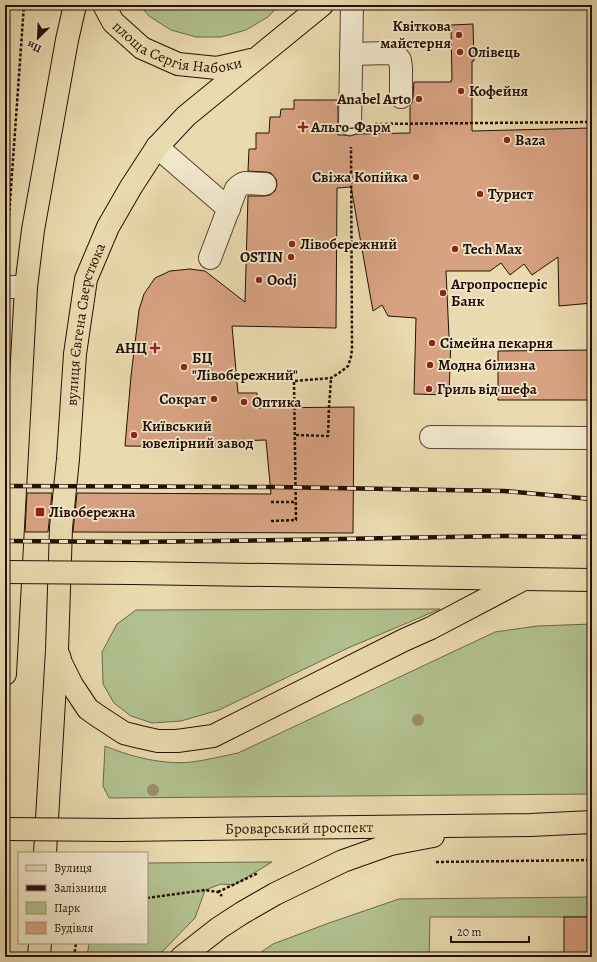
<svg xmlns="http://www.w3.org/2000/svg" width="597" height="962" font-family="Alegreya,serif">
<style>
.green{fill:#b2c18f;stroke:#6b684c}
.building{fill:#d7a282;stroke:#241008}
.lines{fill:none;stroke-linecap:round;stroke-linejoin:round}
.minor-casing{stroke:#564232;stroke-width:24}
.major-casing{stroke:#241008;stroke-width:24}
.path{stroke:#241008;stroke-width:2.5;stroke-dasharray:3 2;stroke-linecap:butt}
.minor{stroke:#f1e7cb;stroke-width:22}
.major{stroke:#eadaaf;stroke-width:22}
.rail-casing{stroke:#241008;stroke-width:4.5}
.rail{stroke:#f1e7cb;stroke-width:3;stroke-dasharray:9;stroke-linecap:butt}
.major-bridge-casing{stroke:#241008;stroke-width:24;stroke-linecap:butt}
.major-bridge{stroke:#eadaaf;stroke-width:22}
.tree{fill:#998d6d}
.poi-dot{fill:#8f2418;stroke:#f1e7cb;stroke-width:1.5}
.labels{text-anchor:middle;stroke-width:3.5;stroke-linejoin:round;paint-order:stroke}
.poi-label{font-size:15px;font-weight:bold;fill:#241008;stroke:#f1e7cb;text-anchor:start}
.street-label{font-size:15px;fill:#241008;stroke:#f1e7cb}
</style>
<rect width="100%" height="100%" fill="#eadaaf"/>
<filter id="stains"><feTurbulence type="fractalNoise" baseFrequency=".005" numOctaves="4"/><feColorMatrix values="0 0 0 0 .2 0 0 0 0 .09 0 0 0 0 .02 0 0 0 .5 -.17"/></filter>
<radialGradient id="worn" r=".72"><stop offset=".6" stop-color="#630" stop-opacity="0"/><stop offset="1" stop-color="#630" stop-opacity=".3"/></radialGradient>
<g class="green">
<path d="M139,5h140l-11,12 -22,13 -25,7h-25l-25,-7 -22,-14z"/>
<path d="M440,609l-92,39 -129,62 -38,11 -29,2 -21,-7 -17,-13 -11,-19 -1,-32 15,-28 19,-14z"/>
<path d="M592,624v170l-483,4 -6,-12 2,-40c27,11 58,19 87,16 15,-2 31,-6 46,-9l257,-121 42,-6z"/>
<path d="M272,862l-38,23 -13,-1 -16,6 -10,28 -38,39h-70l2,-14h58v-80z"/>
<path d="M592,897v20h-162l-1,40h-175l19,-13 56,-21 70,-24z"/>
</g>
<g class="building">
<path d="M473,24l1,37h-2v70l120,-3v175l-33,3 -1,-49 -26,18 -8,-11 -14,11 -9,-12 -11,8h-44l3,66h2l-2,58 -35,-1 2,-76 -28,-2 -6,-11 -9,6 -22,-124 -14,1 -1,140 -104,-2 6,67h19l1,15 96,-1 -1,126 -280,-1 4,-39 194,1 -5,-54 -31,1 -3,6 -107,-1 6,-70 8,-66 5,-16 11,-16 15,-7 20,-2 15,2 40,31 3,-106h16l6,-1 5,-4 2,-6 -1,-6 -5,-6 -5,-1 -18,-1 1,-22h7v-16h13l1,-16h10l1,-8h13v-9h44v35h6l6,1 7,-2 53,-1v-28l2,-2 1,-6 1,-15h37v-2h1l-1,-55z"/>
<path d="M592,350v50h-94v-49z"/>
<path d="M27,493h25l-4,39h-23z"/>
<rect x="564" y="917" width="28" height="40"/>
</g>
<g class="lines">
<g class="minor-casing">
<g id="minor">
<path d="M351,54l37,-1 8,2 4,5 1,8v29"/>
<path d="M350,124l2,-119"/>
<path d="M157,147l72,62"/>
<path d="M210,258l26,-69c3,-3 5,-5 9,-6l20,1"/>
<path d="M5,287h21"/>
<path d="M431,437l161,1"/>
</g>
</g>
<g class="major-casing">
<g id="major">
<path id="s1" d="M104,5l9,17 29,26 36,16 39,4 34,-8"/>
<path d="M131,573l461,7"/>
<path d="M59,656l2,7 11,22 16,24 10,7 26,17 16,4 18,4h19l36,-5 191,-96 27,-12 93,-49"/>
<path d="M5,674l21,-387 7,-57 34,-190 8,-35"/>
<path id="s2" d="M119,830l412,-5 61,-3"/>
<path id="s3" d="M45,853l12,-203 4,-122 7,-69 7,-105 11,-75 22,-52 23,-40 26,-40 29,-31 136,-111"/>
<path d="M39,957l1,-14"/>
<path d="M182,957l37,-29 23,-15 33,-19 68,-33 48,-17 42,-8"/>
</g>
</g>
<g class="path">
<path d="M375,124l217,-2"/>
<path d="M9,216l15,-211"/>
<path d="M296,435l32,1 1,-29 2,-28"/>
<path d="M271,502h25"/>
<path d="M271,521l25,-1 -2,-139 37,-3 11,-7 6,-5 3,-9 1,-8 -1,-202"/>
<path d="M436,862l156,-2"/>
<path d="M218,892l40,-19"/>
<path d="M147,898l58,-8 13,2 4,4"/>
<path d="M74,957l2,-14"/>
</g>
<use href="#minor" class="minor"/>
<use href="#major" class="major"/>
<g class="rail-casing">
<g id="rail">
<path d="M5,486l270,1 229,4 88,8"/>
<path d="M5,541l130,1 149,-2 219,-4 89,1"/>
</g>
</g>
<use href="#rail" class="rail"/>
<g class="major-bridge-casing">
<g id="major-bridge">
<path d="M5,572l126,1"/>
<path d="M5,829l114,1"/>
</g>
</g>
<use href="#major-bridge" class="major-bridge"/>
</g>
<g class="tree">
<circle cx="418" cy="720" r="6"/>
<circle cx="153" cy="790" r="6"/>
</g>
<g class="poi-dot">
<circle cx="459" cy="35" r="4"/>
<circle cx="460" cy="52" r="4"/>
<circle cx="461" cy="91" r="4"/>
<circle cx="419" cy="99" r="4"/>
<path d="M301 121h4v4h4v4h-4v4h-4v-4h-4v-4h4z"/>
<circle cx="507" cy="140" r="4"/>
<circle cx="416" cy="177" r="4"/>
<circle cx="480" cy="194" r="4"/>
<circle cx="292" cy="244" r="4"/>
<circle cx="455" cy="249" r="4"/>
<circle cx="291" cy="257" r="4"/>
<circle cx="259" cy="280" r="4"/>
<circle cx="443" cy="293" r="4"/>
<circle cx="432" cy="343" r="4"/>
<path d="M153 342h4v4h4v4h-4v4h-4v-4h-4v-4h4z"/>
<circle cx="430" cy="365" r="4"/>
<circle cx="184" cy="367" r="4"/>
<circle cx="429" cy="389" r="4"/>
<circle cx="214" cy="399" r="4"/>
<circle cx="244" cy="402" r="4"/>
<circle cx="134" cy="435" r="4"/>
<rect x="35" y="507" width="10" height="10" rx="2"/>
</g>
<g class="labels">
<g class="poi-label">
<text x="451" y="31" text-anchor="end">Квіткова<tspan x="451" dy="17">майстерня</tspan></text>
<text x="468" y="57">Олівець</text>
<text x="469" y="96">Кофейня</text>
<text x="411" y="104" text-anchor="end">Anabel Arto</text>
<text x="311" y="132">Альго-Фарм</text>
<text x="515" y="145">Baza</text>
<text x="408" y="182" text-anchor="end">Свіжа Копійка</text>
<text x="488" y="199">Турист</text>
<text x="300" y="249">Лівобережний</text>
<text x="463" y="254">Tech Max</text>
<text x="283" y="262" text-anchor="end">OSTIN</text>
<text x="267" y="285">Oodj</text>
<text x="451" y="289">Агропросперіс<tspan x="451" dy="17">Банк</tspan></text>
<text x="440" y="348">Сімейна пекарня</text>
<text x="147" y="353" text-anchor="end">АНЦ</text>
<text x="192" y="363">БЦ<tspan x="192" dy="17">"Лівобережний"</tspan></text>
<text x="438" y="370">Модна білизна</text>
<text x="437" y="394">Гриль від шефа</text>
<text x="206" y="404" text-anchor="end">Сократ</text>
<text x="252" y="407">Оптика</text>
<text x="142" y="431">Київський<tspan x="142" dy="17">ювелірний завод</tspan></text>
<text x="49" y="517">Лівобережна</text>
</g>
<g class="street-label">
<text dy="5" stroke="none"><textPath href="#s1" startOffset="92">площа Сергія Набоки</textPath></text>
<text dy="5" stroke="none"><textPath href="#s3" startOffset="531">вулиця Євгена Сверстюка</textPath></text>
<text dy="5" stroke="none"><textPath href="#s2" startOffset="180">Броварський проспект</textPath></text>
</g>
</g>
<rect width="597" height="962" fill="none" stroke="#eadaaf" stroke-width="20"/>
<rect x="6" y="6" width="585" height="950" fill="none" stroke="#241008" stroke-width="2"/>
<rect x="10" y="10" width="577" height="942" fill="none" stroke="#241008"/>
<rect x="18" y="852" width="130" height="92" fill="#f1e7cb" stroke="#9f917d"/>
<rect x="26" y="865" width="20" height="6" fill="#eadaaf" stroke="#9f917d"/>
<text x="54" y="872" font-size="12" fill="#241008">Вулиця</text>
<rect x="26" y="885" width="20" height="6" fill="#241008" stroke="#9f917d"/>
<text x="54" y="892" font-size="12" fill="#241008">Залізниця</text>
<rect x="26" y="902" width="20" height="12" fill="#b2c18f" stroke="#9f917d"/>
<text x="54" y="912" font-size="12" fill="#241008">Парк</text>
<rect x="26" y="922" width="20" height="12" fill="#d7a282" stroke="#9f917d"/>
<text x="54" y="932" font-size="12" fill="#241008">Будівля</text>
<g transform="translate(38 38) rotate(204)" stroke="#f1e7cb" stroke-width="3" paint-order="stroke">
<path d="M0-3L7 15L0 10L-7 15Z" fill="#241008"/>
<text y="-6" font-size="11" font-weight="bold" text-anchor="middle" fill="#241008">Пн</text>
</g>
<path d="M451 936v6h78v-6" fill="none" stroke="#241008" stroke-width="2"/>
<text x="457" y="936" font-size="12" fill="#241008" stroke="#f1e7cb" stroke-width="3" paint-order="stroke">20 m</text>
<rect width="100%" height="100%" filter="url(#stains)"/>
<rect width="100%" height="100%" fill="url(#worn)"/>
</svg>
